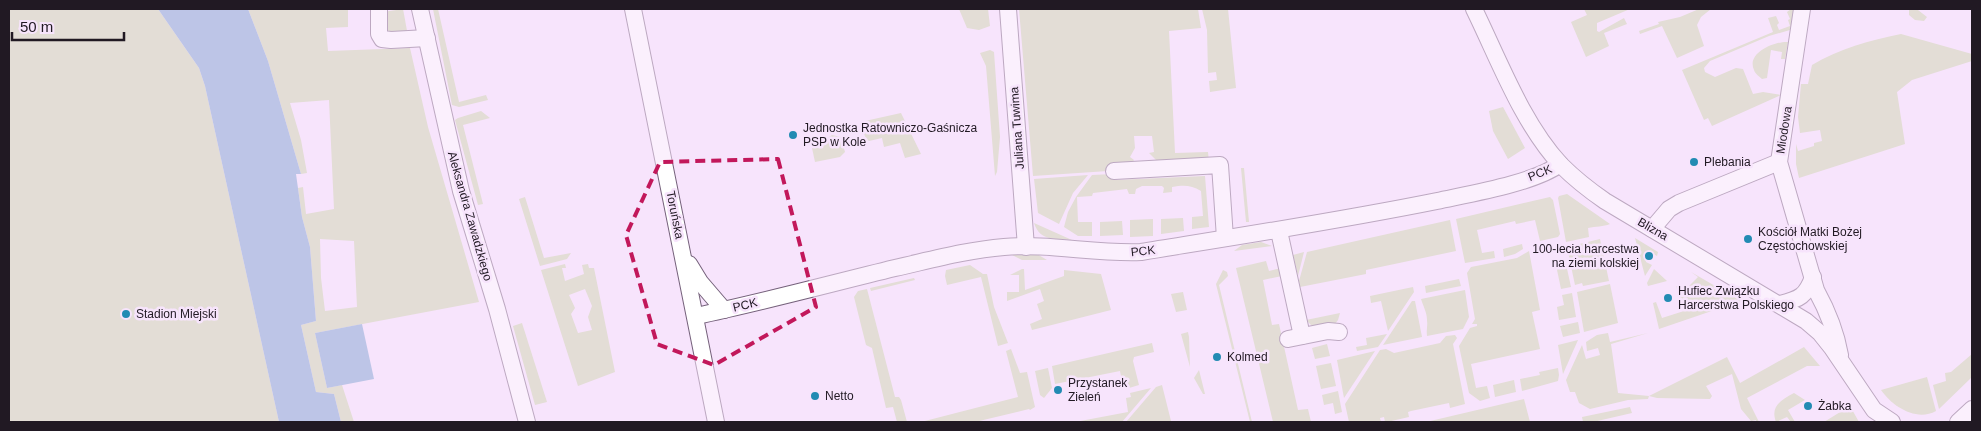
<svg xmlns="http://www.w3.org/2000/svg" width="1981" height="431" font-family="Helvetica,sans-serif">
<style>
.green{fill:#c9d5a8;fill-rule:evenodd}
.water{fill:#75a1ce}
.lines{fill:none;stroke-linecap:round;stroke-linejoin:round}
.minor-casing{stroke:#75617b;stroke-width:18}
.minor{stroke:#fff;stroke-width:16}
.marked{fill:none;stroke:#c2185b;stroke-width:4;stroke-dasharray:10 6;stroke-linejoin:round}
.poi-dot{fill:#228bb3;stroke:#f7e4fc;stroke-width:2}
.labels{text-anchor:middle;stroke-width:5;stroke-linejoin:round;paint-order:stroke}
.poi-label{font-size:12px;fill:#211923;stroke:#f7e4fc;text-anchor:start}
.street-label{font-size:12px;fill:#211923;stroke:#f7e4fc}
</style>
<rect width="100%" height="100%" fill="#f7e4fc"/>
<g class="green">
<path d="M9,9h149l41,59 6,18 74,336h-270z"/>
<path d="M248,9h100v18l-22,1 2,23 82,-3 18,79 51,175 -164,31 12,55 15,-3 12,37h-13l-7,-28 -18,-2 -15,-67 15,-4 -6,-74 -8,-30 -4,-29 5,-1 3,27 28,-5 -5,-109 -39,3 11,37 6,33 -6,1 -33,-113zM320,239l34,2 3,66 -32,4 -4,-33z"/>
<path d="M403,9l5,27 -21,-4 -4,-20z"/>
<path d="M433,9h5l21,93 27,-7 2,5 -29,7 -7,-2z"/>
<path d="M959,9h29l2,17 -11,4 -12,-2z"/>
<path d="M1019,9h179l3,19 -32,3 6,122 33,-1 1,10 -52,-1 -8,-8 5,-1 -2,-16h-18l1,12 -5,9 4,3 -2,3 -24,8 -75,5z"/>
<path d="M1202,9h26l8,79 -26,4 -1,-11 8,-1 -1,-8 -8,1 -1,-43z"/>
<path d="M1584,9h46l-33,14v8l2,1 25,-14 3,6 -23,9 5,13 -23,11 -15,-35 16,-7z"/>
<path d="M1699,9h12l-10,8 -4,8 7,21 -27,12 -15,-32 -22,8 -1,-3 20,-7 -1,-2 22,-5z"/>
<path d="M1791,9h3l-4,21 -21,6 -59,25 -6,7 1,4 10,5 21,-9 7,1 10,25 10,-2 18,3 -69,31 -4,-8 -4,2 -22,-50 91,-38 -5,-14 8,-2 3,7 -2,2 2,5 11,-4 -2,-6 2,-1 -3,-7z"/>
<path d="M1909,9h9v1l9,7 -3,4 -9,-1 -6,-5z"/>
<path d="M1901,34l71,20v7l-60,19 -15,12 8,52 -106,34 -3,-14v-20l2,7 16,-5v-3l8,-2 -2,-11 -20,3 -2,-16 3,-33h7l4,-19c27,-16 58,-25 89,-31z"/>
<path d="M1788,42l-3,17h-4l1,-7 -11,-2 -4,28 -5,1c-2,-2 -7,-5 -8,-9 -8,-17 21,-29 34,-28z"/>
<path d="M990,50l4,2 6,85 -3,35 -2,4 -9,-110 -6,-13z"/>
<path d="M1503,107l22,41 -17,11 -15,-28 -4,-20z"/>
<path d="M481,111l9,7 -27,7 20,79 -5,1 -23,-85 3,-2z"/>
<path d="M901,113l20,41 -16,4 -5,-15 -16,4 -2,-9 -13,3c-6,-4 -7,-14 -4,-20z"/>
<path d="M832,135l9,2 4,15 -5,5 -25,5 -3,-14z"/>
<path d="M1241,168h3l5,54h-3z"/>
<path d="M1114,174l1,6 90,-4 4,51 -17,2v-12l11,-1 -2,-25c-10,-6 -17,-6 -29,-4v5l-9,1 1,-5 -2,-2h-20l-6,3 -1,5h-6l-2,-5 -34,4 -1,3 -15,1 1,25h14v14h-14l-14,-9 4,-15 8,-15 16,-22z"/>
<path d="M1088,175l-15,18 -14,31 -21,-11 -4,-34z"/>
<path d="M1567,194l43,30c-7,3 -14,2 -22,4l1,9 -23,5 -8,-44 1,-2z"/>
<path d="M525,197l19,61 27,-5 -4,6 -27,7 -21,-67z"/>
<path d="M1550,197l3,3 7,34 -2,3 -18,4 -5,-21 -19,4 -1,-3 -38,9 5,23 12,-2 1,7 -30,5 -9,-44z"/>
<path d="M1183,218l1,13 -23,3v-15z"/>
<path d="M1153,219v17l-23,1v-17z"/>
<path d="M1450,220l6,31 -90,19v4l-66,13 -1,-6 8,-29z"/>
<path d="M1122,221l1,14 -23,1v-14z"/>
<path d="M1034,223l38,17c-16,-2 -32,2 -38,-17z"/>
<path d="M1635,238l23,14 -1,4 -7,-4 -5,4 1,6 6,3 -7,11z"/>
<path d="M1600,239l9,42 -26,5 -1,-3 -7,2 -8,-38z"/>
<path d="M1261,242l11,4 -38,5 8,-6z"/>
<path d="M1522,244l1,5 -8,5 -11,3 -1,-8z"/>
<path d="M1529,251l11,59 -8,2 8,37 -69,15 5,24 11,-2 3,12 -10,3 -11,-8 -10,-47 11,-18 7,-2v-2h-5l3,-5 -8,-46 4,-6 46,-9z"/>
<path d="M1304,252l-6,24 -5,-21z"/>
<path d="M1037,254l10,6h-25l-10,-5z"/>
<path d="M1266,261l3,10 12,-3 1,8 -19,4 9,45 7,-1 19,86 10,-1 3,13h-38l-37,-154z"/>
<path d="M565,264l1,4h-4l3,13 19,-7 -2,-9 6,-1 1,4h5l21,104 -37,14 -37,-116zM585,289l7,17 -4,11 4,13 -14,3 -7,-19 4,-6 -6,-13z"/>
<path d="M1566,264l5,23 -10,2 -5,-24z"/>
<path d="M970,265l13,9h4l7,33 14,36 -10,3 -17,-69 -34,8 -2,-9 1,-6z"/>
<path d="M1022,269h2l1,21 39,-14v-6l37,4 10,36 -79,20 -2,-6 12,-5 -5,-15 7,-3 -4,-12 -33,12v-9h12v-17h-9z"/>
<path d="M1654,269l13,12 -19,5 -1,-3z"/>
<path d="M1223,270l4,2 1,4 -9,9 33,137h-2l-34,-138z"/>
<path d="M1691,272l50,29 -82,28 -6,-26 3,-1 6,16 22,-7 -8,-25h13l9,-9z"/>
<path d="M914,278l1,2 -44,11 -1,-3z"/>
<path d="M1459,279l2,7 -35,7 -1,-7z"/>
<path d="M1610,284l8,39 -34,9 -7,-40z"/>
<path d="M1413,287l1,5 -26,39 -7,-30 -10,2 -1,-7z"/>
<path d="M867,289l28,108h4l2,3 6,22h-10l-4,-15 -7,1 -14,-60 -6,-3 -12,-48 4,-6z"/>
<path d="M1465,290l4,27 -6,12 -36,7c-1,-6 1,-11 0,-16 0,-8 -4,-14 -6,-21z"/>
<path d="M1183,292l4,18 -11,2 -5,-18z"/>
<path d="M1572,293l4,24 -17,3 -2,-13 7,-2 -2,-10z"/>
<path d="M1412,301h3l7,36 -39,8z"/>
<path d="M1340,313l-2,7 -3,4 -23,2 -6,-6z"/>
<path d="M1578,322l2,11 -17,4 -3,-11z"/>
<path d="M522,323l25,79 -12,3 -22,-79z"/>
<path d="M1188,332l1,5 1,30 -9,-33z"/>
<path d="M1608,333l2,9 38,-9 -37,11 7,49 31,3 78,-39 13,26 64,-36 16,19h-13l-60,32 12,24h-3v-2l-5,1 -10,-12 -9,-35 -26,12 6,10 -2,3 -53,-1 -8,-2 -1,3 -20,1 -38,9 -11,-6 -4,-11h-5l-4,-12 16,-35 4,14 14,-4 -2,-7 -11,3 -1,-9 11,-7z"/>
<path d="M1387,334l-9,13 -21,4 -1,-4 11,-2 -1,-7z"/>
<path d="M1455,335l2,3 -4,6 12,60 -15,4 -1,-5 -38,8 -3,1 1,5 -22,5h-2l-1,-5 -4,1 1,4h-32l-4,-18 35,-54 6,-1 8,4 46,-10 6,-7z"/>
<path d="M1578,340l-15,34 -5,-29z"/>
<path d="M1152,343l2,9 -20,5 -1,4 6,24 -10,3 -1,-3 -5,1 -3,-15 -65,13 -3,-18z"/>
<path d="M1327,344l3,12 -15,3 -3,-11z"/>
<path d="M1011,349l9,24 7,-1 8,35 -5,3 -1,-1 -54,13h-54l97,-25 -12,-46z"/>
<path d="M1375,351l-31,47 -7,-38z"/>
<path d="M1972,354v23l-33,32 -6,-24 13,-4 -1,-8 6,-1z"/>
<path d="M1331,363l5,23 -15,3 -5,-23z"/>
<path d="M1048,368l4,20 -8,10 -4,-3 -5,-24z"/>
<path d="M1558,368l1,7 -1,6 -36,10 -2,-12 20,-4 -1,-3z"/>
<path d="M1199,370l6,24h-2l-9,-16z"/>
<path d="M1927,377l9,34c-20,11 -44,-5 -55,-21z"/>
<path d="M1514,380l2,12 -21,5 -2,-12z"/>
<path d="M1162,385l9,36 -6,1h-39l30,-35z"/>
<path d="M1151,388l-29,34h-47l53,-10 -2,-14 5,-1 -1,-4z"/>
<path d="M1338,391l4,21 -7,2 -2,-11 -9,2 -2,-10z"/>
<path d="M1794,393l11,7 -17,10 7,12h-4l-4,-5 -11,5c-6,-16 5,-22 18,-29z"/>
<path d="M1524,399l6,23h-104z"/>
<path d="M1850,406l9,16h-35z"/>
<path d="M1630,407l2,6 -39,9h-10l-1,-5z"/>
</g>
<g class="water">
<path d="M158,9h90l20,52 33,113h-5l6,43 8,30 6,74 -15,4 15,67 18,2 7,28h-62l-74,-336 -6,-18z"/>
<path d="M362,324l12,55 -47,9 -12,-55z"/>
</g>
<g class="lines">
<g class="minor-casing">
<g id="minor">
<path d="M379,9v25l3,5 9,1 36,-2"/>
<path d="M420,9l41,182 36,118 30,113"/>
<path d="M633,9l83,413"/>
<path d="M1008,9l18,238"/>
<path d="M1474,9c25,51 48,114 87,156 14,14 28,25 44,36l201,120 14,12 12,15 42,62 18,12"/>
<path d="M1802,9l-23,153 37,128c11,20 20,42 24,65"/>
<path d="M1114,171l106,-6 5,73"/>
<path d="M1652,229l17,-20 10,-6 100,-41"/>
<path d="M1279,231l23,105"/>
<path d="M689,264l11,18 24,28"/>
<path d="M1780,304c20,-5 26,-8 33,-27"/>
<path d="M696,316c67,-14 133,-32 199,-48 36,-8 72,-18 109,-21 45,-4 91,7 137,5 99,-16 197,-31 296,-51 32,-7 98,-18 123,-37"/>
<path d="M1288,339l40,-8 11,1"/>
<path d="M1958,422l14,-13"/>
</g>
</g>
<use href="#minor" class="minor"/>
</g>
<path d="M0 0H1981V431H0ZM778,159l38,148 -102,58 -57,-21 -31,-109 34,-73z" fill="#f7e4fc" fill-opacity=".55" fill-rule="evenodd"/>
<path class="marked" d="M778,159l38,148 -102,58 -57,-21 -31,-109 34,-73z"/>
<g class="poi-dot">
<circle cx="793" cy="135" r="5"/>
<circle cx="1694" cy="162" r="5"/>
<circle cx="1748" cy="239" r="5"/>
<circle cx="1649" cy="256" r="5"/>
<circle cx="1668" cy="298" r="5"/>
<circle cx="126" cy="314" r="5"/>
<circle cx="1217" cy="357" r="5"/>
<circle cx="1058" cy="390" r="5"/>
<circle cx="815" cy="396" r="5"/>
<circle cx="1808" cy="406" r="5"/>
</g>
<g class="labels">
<g class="poi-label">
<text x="803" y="132">Jednostka Ratowniczo-Gaśnicza<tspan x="803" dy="14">PSP w Kole</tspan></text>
<text x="1704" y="166">Plebania</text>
<text x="1758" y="236">Kościół Matki Bożej<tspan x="1758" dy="14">Częstochowskiej</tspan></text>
<text x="1639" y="253" text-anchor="end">100-lecia harcestwa<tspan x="1639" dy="14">na ziemi kolskiej</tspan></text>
<text x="1678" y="295">Hufiec Związku<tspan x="1678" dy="14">Harcerstwa Polskiego</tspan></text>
<text x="136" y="318">Stadion Miejski</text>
<text x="1227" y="361">Kolmed</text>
<text x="1068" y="387">Przystanek<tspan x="1068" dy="14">Zieleń</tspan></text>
<text x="825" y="400">Netto</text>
<text x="1818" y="410">Żabka</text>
</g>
<g class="street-label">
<text transform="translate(1017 128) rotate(-94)" y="4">Juliana Tuwima</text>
<text transform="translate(1784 130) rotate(-81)" y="4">Miodowa</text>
<text transform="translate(1540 173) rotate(-22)" y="4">PCK</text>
<text transform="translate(675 215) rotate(79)" y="4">Toruńska</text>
<text transform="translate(470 216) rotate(74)" y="4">Aleksandra Zawadzkiego</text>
<text transform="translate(1653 229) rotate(30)" y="4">Blizna</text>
<text transform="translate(1143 251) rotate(-6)" y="4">PCK</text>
<text transform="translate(745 305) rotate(-14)" y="4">PCK</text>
</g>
</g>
<rect width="1981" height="431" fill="none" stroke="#211923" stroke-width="20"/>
<path d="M12 32v8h112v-8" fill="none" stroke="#211923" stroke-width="2.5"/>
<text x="20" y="32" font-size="15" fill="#211923" stroke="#f7e4fc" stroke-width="4" paint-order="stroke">50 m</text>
</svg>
